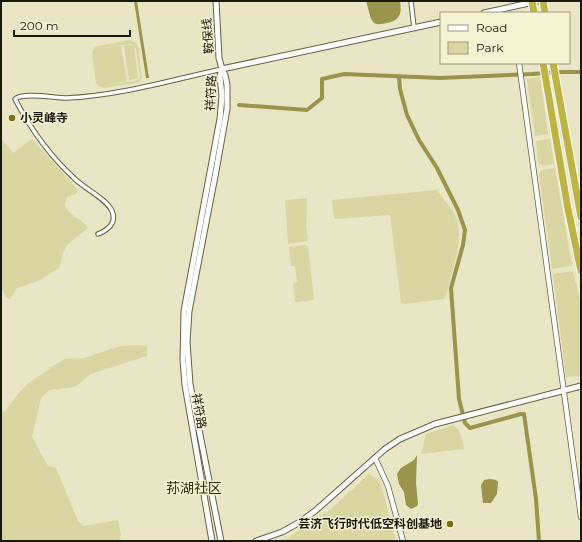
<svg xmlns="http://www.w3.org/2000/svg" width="582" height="542" font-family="Montserrat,'Noto Sans SC',sans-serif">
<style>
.green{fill:#d9d6a2;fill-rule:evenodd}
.water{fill:#9b954c}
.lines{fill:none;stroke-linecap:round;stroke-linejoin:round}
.canal{stroke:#9b954c;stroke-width:4}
.minor-casing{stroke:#646145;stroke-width:5.5}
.tertiary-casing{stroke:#646145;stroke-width:6}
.secondary-casing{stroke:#646145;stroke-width:7}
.motorway-casing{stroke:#fff;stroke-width:9}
.minor{stroke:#fff;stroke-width:3.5}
.tertiary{stroke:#fff;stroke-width:4.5}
.secondary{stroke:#fff;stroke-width:5}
.motorway{stroke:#beb445;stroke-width:7}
.motorway-bridge-casing{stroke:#fff;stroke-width:9;stroke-linecap:butt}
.motorway-bridge{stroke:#beb445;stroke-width:7}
.poi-dot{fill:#77700f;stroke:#f5f3d2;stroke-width:1.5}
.labels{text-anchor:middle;stroke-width:3;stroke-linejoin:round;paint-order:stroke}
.street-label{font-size:12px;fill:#18180c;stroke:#f5f3d2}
.poi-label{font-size:12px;font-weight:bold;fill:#18180c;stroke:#f5f3d2;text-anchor:start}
.quarter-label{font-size:14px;fill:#302d12;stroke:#f5f3d2}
</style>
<rect width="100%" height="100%" fill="#e8e6c5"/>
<g class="green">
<path d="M130,40l6,3 2,3 4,31 -2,4 -4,2 -32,5 -6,-2 -2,-3 -4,-30 3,-6 3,-1zM130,44l3,1 -9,1 5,34 9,-2 -4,-33 2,4 4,27 -1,3 -4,2 -32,4 24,-4 -6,-35 -23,3z"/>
<path d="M540,77l8,57 -13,2 -8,-57z"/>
<path d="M1,138l12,15 19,-14 46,51 -2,4 -9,3 -2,9c5,11 17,12 23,22l-20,16 -4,6 -5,18 -19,12 -23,8 -7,11 -4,-1 -5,-11z"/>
<path d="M550,139l4,25 -12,2 -4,-4 -2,-21z"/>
<path d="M555,168l17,98 -20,3 -13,-95 3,-4z"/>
<path d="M437,190c5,8 12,15 17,23 13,25 -3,55 -7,80l-3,6 -39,5 -4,-1 -11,-88 -56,4 -2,-19z"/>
<path d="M307,198l-1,30 2,10 -1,3 -19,3 -3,-44z"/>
<path d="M305,245l3,2 6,53 -19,2 -2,-19 4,-1 -2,-16h-4l-2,-19z"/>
<path d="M573,271l8,34v71l-15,1 -13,-103z"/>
<path d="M137,345l10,1v10l-56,18 -16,13 -26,3 -8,8 -9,39 16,29 8,2 22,53 6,5 34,-6 3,15 -2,6h-118v-131l4,2 12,-17 9,-10 27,-19 12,-7 20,-1 35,-12z"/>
<path d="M453,425c8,5 10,16 11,24l-43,5 5,-20z"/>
<path d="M369,474l11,7 16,60h-113l48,-32z"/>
</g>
<g class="water">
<path d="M134,1h3l12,77h-3z"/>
<path d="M366,1h34c2,13 0,19 -13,22 -5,1 -9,2 -13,0l-3,-4z"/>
<path d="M417,455l-1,28 2,21 -1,2 -6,3 -5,-4 -2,-13 -5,-8 -2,-10 4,-6 13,-8z"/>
<path d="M490,479l6,1 2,2 -1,12 -6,9h-8l-2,-18 3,-5z"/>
</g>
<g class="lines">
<g class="canal">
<path d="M399,76l1,13 7,26 12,25 18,28 21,42 7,20 -2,15 -12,43 8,111 6,24 5,5 51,-14h3l12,85 3,42"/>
<path d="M239,105l68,5 15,-12v-19l22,-5 96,4 92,-4 26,-2h23"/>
</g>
<g class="minor-casing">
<g id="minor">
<path d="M411,1l3,27"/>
<path d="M98,234c10,-4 19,-11 14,-23 -5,-12 -27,-22 -37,-32 -25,-23 -44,-49 -60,-80 8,-7 40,-1 51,-1 51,-2 106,-18 156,-29"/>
</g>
</g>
<g class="tertiary-casing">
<g id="tertiary">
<path d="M519,63l62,454"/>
<path d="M375,458l13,28 15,55"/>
</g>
</g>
<g class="secondary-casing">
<g id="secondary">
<path d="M216,1l3,57 3,11 3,6 2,10v24l-11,62 -27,140 -2,31 3,42 31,157"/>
<path d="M484,13l54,-12"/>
<path d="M222,69l219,-47"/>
<path d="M212,541l-27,-156 -2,-25 1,-49 36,-192 2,-23 -2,-20 2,-7"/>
<path d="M256,541l26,-9 18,-10 15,-11 70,-62 15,-10 35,-15 146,-38"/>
</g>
</g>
<g class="motorway-casing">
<g id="motorway">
<path d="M543,1l2,12"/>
<path d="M543,63l25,146 13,62"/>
<path d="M553,63l28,154"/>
</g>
</g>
<use href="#minor" class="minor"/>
<use href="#tertiary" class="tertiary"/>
<use href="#secondary" class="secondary"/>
<use href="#motorway" class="motorway"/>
<g class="motorway-bridge-casing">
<path id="motorway-bridge" d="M532,1l2,12"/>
</g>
<use href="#motorway-bridge" class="motorway-bridge"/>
</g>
<g class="poi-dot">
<circle cx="12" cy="118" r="4"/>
<circle cx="450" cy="524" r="4"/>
</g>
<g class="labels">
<g class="street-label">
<text transform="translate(208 36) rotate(-94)" y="4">鞍保线</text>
<text transform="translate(211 93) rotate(-87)" y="4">祥符路</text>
<text transform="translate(199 411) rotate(80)" y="4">祥符路</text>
</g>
<g class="poi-label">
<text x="20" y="122">小灵峰寺</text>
<text x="442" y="528" text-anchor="end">芸济飞行时代低空科创基地</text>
</g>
<g class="quarter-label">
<text x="194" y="493">荪湖社区</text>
</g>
</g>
<rect width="582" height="542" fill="none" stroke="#18180c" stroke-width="4"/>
<rect x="440" y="12" width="130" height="52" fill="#f5f3d2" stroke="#9d9b83"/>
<rect x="448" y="25" width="20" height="6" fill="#ffffff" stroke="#9d9b83"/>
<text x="476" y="32" font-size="12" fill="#18180c">Road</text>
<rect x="448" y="42" width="20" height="12" fill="#d9d6a2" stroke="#9d9b83"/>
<text x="476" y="52" font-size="12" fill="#18180c">Park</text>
<path d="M14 30v6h116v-6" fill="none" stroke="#18180c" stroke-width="2"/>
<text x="20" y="30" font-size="12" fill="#18180c" stroke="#f5f3d2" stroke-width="3" paint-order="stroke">200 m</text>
</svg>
